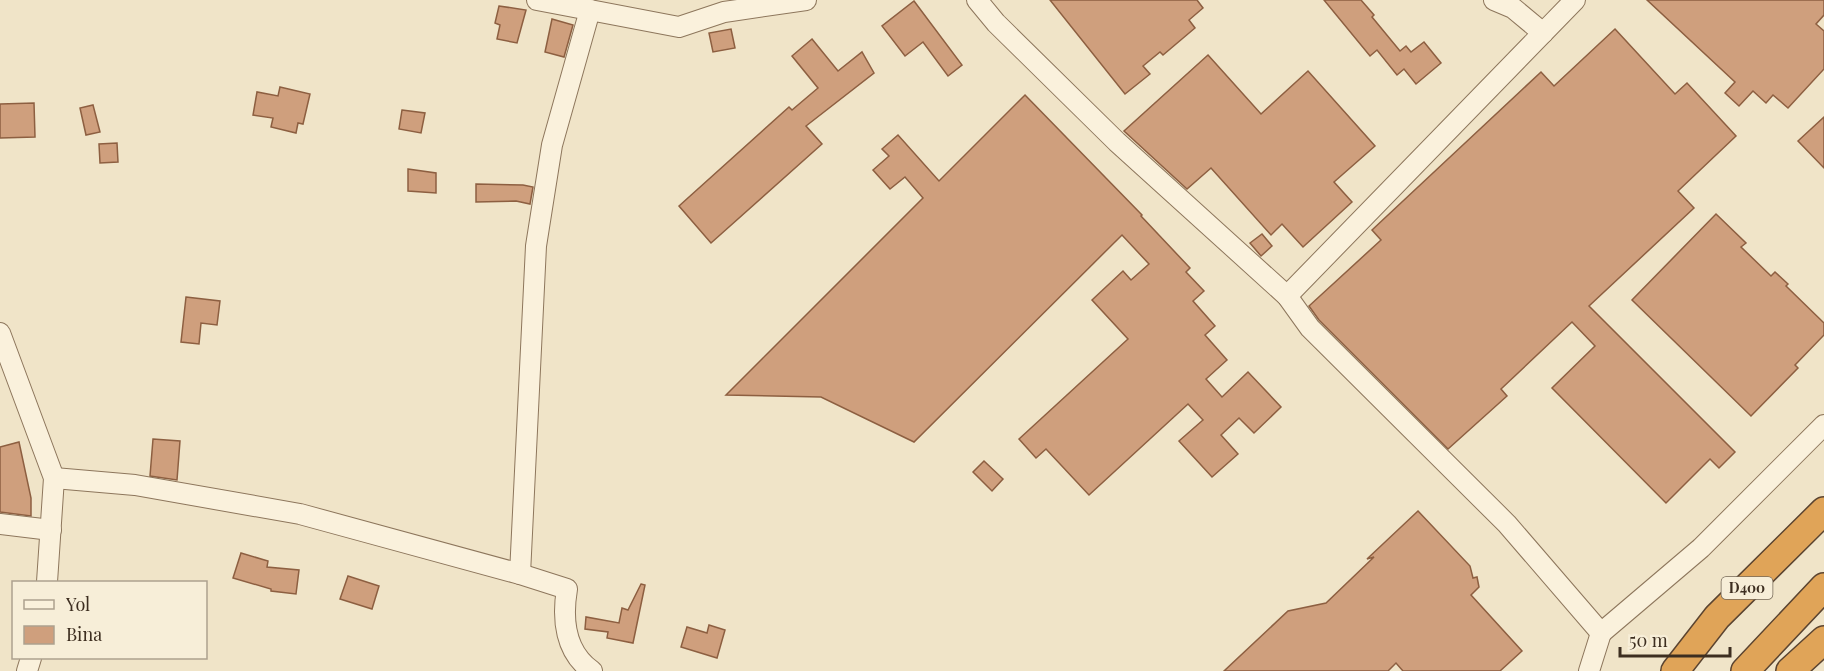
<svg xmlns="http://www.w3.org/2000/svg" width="1824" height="671" font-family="'Playfair Display',serif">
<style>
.building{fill:#cf9f7d;stroke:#8d5f41;stroke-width:1.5}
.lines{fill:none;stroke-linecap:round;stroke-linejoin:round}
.minor-casing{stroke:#8d765c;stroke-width:22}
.highway-casing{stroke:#5b4430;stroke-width:30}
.minor{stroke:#faf1dc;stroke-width:20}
.highway{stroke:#e0a458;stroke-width:27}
.labels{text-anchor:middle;stroke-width:5;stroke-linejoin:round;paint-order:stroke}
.shield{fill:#f7eed8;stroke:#756857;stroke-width:1.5}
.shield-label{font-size:14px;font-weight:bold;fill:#3d2e20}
</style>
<rect width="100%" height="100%" fill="#f0e4c8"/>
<g class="building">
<path d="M1050,0h147l6,8 -14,12 6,8 -32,27 -3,-3 -17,14 7,8 -25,20z"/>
<path d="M1324,0h37l13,15 -2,2 28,34 6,-5 5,6 13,-10 17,21 -25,21 -12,-15 -7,6 -20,-25 -7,6z"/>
<path d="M1647,0h177v15l-8,9 8,7v38l-36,39 -15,-13 -7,8 -13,-12 -14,15 -14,-13 10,-11z"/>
<path d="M914,1l48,64 -14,11 -25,-34 -18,14 -23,-30z"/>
<path d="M499,6l27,4 -9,33 -20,-4 3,-14 -5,-2z"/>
<path d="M552,19l21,6 -9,32 -19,-5z"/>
<path d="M731,29l4,19 -22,4 -4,-19z"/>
<path d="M1615,29l60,65 12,-11 49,53 -58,55 16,17 -105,98 146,146 -16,16 -9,-9 -44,44 -114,-115 43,-42 -23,-24 -71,67 6,7 -59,53 -129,-129 -10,-14 72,-66 -9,-10 169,-158 13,14z"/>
<path d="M812,39l26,32 24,-19 12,21 -68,53 16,18 -111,99 -32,-37 110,-99 3,3 26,-22 -26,-32z"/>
<path d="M1208,55l53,59 47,-43 67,75 -41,36 18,20 -49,45 -21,-23 -11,11 -60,-67 -24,21 -63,-58z"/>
<path d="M280,87l30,7 -7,30 -5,-1 -2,10 -25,-6 2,-9 -20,-3 4,-23 21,4z"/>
<path d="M1025,95l117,120 -1,1 49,52 -4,4 18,19 -11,10 22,25 -10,9 22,25 -21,19 16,18 26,-25 33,35 -27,26 -15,-15 -18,17 17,19 -26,23 -33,-36 24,-21 -15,-16 -99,91 -43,-46 -10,9 -17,-19 109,-100 -36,-39 31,-29 8,9 18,-16 -27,-29 -208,207 -93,-45 -95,-2 197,-197 -18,-21 -15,12 -17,-19 16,-14 -7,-7 16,-14 41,46z"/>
<path d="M34,103l1,34 -35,1v-34z"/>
<path d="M93,105l7,27 -14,3 -6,-27z"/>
<path d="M402,110l23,3 -4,20 -22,-4z"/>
<path d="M1824,117v51l-26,-27z"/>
<path d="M117,143l1,19 -18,1 -1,-19z"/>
<path d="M408,169l28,4v20l-28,-2z"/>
<path d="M476,184l47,1 10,2 -3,17 -14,-3 -40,1z"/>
<path d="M1716,214l30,29 -5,4 30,29 4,-4 13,12 -2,2 38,37v12l-29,30 3,3 -47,48 -119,-116z"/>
<path d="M1262,234l10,12 -11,10 -11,-13z"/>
<path d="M186,297l34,4 -3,24 -16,-2 -2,21 -18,-2z"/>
<path d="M153,439l27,2 -3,39 -27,-4z"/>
<path d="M19,442l12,56v18l-31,-4v-65z"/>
<path d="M984,461l19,18 -11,12 -19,-19z"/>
<path d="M1418,511l52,55 3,12 4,-1 2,10 -8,8 51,56 -22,20h-97l-7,-8 -8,8h-164l64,-60 38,-8 48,-46 -7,2z"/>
<path d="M241,553l27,8 -1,6 32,3 -3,24 -25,-3v-2l-38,-11z"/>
<path d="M348,576l31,10 -7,23 -32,-10z"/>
<path d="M641,584l4,1 -12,58 -26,-5 1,-6 -23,-3 1,-12 33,6 3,-15 6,2z"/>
<path d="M709,625l16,5 -8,28 -36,-11 6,-20 20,6z"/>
</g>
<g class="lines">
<g class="minor-casing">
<g id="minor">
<path d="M537,0l142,27 45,-15 82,-12"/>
<path d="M977,0l19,23 121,119 170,154 23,32 197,196 94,109 100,-85 123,-123"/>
<path d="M1494,0l19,8 30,25"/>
<path d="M1287,296l288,-296"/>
<path d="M0,333l54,145 -7,104"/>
<path d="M54,478l81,7 165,29 220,60 47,15c-5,30 -2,63 25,82"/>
<path d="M0,524l51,6"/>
<path d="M520,574l16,-328 16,-101 38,-135"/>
<path d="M27,671l4,-13"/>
<path d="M1589,671l12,-38"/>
</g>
</g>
<g class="highway-casing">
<g id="highway">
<path d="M1675,671l42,-54 107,-106"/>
<path d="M1745,671l79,-84"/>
<path d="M1790,671l34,-31"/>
</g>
</g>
<use href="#minor" class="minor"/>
<use href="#highway" class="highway"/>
</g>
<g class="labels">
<rect class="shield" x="1721.5" y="577" width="51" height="22" rx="4.5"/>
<g class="shield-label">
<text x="1747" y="593">D400</text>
</g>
</g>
<rect x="12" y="581" width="195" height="78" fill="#f7eed8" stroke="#ada18e" stroke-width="1.5"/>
<rect x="24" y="600" width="30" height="9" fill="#faf1dc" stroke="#ada18e" stroke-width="1.5"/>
<text x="66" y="611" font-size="18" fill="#3d2e20">Yol</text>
<rect x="24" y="626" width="30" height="18" fill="#cf9f7d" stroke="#ada18e" stroke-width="1.5"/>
<text x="66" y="641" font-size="18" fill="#3d2e20">Bina</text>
<path d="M1620 647v9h110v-9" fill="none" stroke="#3d2e20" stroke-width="3"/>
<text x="1629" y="647" font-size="18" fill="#3d2e20" stroke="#f7eed8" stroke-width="4.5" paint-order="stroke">50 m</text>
</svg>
